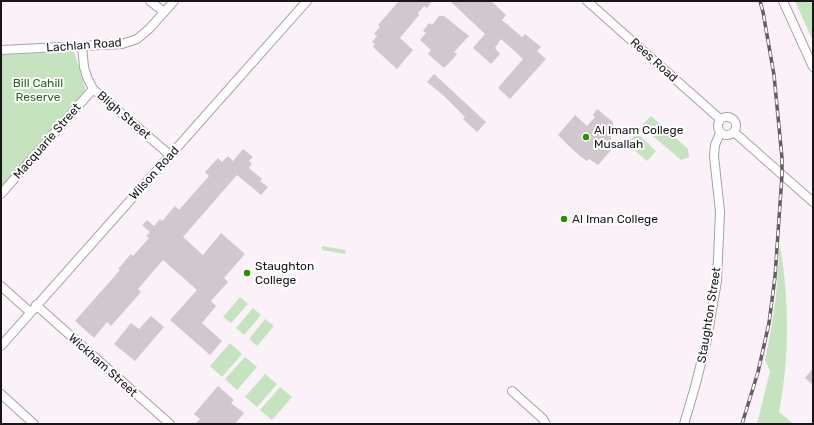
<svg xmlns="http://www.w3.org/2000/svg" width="814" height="425" font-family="Rubik,sans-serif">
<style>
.green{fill:#c6e3bf}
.building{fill:#d1c8ce}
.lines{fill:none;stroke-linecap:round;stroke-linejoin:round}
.minor-casing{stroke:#a89fa5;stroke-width:10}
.minor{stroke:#fff;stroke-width:8}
.rail-casing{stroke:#635e62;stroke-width:3.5}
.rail{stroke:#fff;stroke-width:2;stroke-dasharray:6;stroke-linecap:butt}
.poi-dot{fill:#2c8e05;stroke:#fff;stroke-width:1.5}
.labels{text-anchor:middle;stroke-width:4;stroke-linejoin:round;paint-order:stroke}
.street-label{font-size:12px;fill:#191619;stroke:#fff}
.park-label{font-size:12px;fill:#2b661c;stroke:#fff}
.poi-label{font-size:12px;fill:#191619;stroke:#fff;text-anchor:start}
</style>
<rect width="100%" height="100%" fill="#fbf1f8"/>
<g class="green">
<path d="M795,1h18v40z"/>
<path d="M74,52l12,39 -85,96v-132z"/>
<path d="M651,116l37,33 1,8 -8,3 -40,-34z"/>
<path d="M637,133l19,18 -9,10 -20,-17z"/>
<path d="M780,244c9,56 10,111 -1,168l15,12h-37l13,-53 -5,-11 6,-30 5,-34z"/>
<path d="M322,246l24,4 -1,4 -23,-4z"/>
<path d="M240,297l8,7 -17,19 -8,-6z"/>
<path d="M253,308l8,7 -17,20 -8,-7z"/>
<path d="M265,319l9,7 -17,20 -8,-7z"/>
<path d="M230,343l12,11 -20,23 -12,-11z"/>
<path d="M245,357l12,10 -20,23 -12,-11z"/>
<path d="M265,374l12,10 -20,23 -12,-10z"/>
<path d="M280,387l12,10 -20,23 -12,-10z"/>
</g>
<g class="building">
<path d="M399,1h33l-5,7 -3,-2 -6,7 1,2 -19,23 13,12 -16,19 -24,-22 2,-3 -3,-2 5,-6 -3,-2 6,-7 -2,-2z"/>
<path d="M450,1h41l15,14 -4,5 20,17 3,-3 16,13 -4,4 9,8 -36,40 -12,-11 25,-29 -22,-20 -6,9 5,6 -9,10 -18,-16 12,-14z"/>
<path d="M439,16h5l25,20 -15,16 3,2 -5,6 -8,8 -16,-14 3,-4 -11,-10 6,-7 -3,-2 6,-8 3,2z"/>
<path d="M434,74l52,48 -9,10 -14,-13 2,-2 -21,-21 -17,-14z"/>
<path d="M597,109l16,13v10h-2v8l-2,4 4,4 -15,17 -9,-6 -2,2 -7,-5 -11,-10 -11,-11 17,-20 12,11 8,-9 -2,-2z"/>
<path d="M243,149l10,8 -4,4 3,3 -3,4 13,11 -2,2 8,6 -7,8 -24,-20 -54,62 20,18 18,-22 24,21 -21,24 4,4 -17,19 5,5 -14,17 20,18 -12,14 -40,-35 27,-30 -34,-30 -25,29 3,3 -30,34 -4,-4 -13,16 -19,-17 45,-51 -2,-1 13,-15 2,2 16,-18 -3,-2 4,-4 -8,-7 5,-5 7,6 6,-7 2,2 13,-15 4,4 30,-34 -4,-4 13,-14 4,4 6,-6 5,5z"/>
<path d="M151,316l13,11 -29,34 -21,-17 17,-21 8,6z"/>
<path d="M813,368v17l-8,-7z"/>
<path d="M218,386l16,14 -3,3 13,10 -9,11h-40l5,-5 -6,-5z"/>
</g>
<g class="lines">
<g class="minor-casing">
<g id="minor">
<path d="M150,1l14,11"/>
<path d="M587,1l133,118"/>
<path d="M783,1l30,66"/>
<path d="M82,46l2,21 3,10 6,12 77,66"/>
<path d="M1,50l121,-6 15,-5 12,-10 25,-28"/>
<circle cx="727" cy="126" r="9"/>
<path d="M734,132l79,70"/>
<path d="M1,194l92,-105"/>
<path d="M1,286l29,26"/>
<path d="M36,305l134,119"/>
<path d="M1,346l306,-345"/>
<path d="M512,391l31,28 3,5"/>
<path d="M1,394l33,30"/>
<path d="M684,424l11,-37 12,-48 10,-58 3,-69 -6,-56 1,-11 5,-12"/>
</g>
</g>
<use href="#minor" class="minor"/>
<g class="rail-casing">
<path id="rail" d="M742,424l16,-52 11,-49 6,-46 7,-102v-17l-8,-83 -11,-63 -3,-11"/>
</g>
<use href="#rail" class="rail"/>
</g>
<g class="poi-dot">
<circle cx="586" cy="137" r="4"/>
<circle cx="564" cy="219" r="4"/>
<circle cx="247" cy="273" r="4"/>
</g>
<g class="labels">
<g class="street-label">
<text transform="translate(84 45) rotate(-4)" y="4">Lachlan Road</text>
<text transform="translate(654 60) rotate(42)" y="4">Rees Road</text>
<text transform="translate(124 115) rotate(41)" y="4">Bligh Street</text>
<text transform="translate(47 141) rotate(-49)" y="4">Macquarie Street</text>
<text transform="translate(154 173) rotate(-48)" y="4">Wilson Road</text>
<text transform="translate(709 315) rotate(-81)" y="4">Staughton Street</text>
<text transform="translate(103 365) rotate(42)" y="4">Wickham Street</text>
</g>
<g class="park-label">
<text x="38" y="87">Bill Cahill<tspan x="38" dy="14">Reserve</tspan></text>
</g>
<g class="poi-label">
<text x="594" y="134">Al Imam College<tspan x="594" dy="14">Musallah</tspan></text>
<text x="572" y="223">Al Iman College</text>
<text x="255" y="270">Staughton<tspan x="255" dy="14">College</tspan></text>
</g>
</g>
<rect width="814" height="425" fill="none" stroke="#191619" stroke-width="4"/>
</svg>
